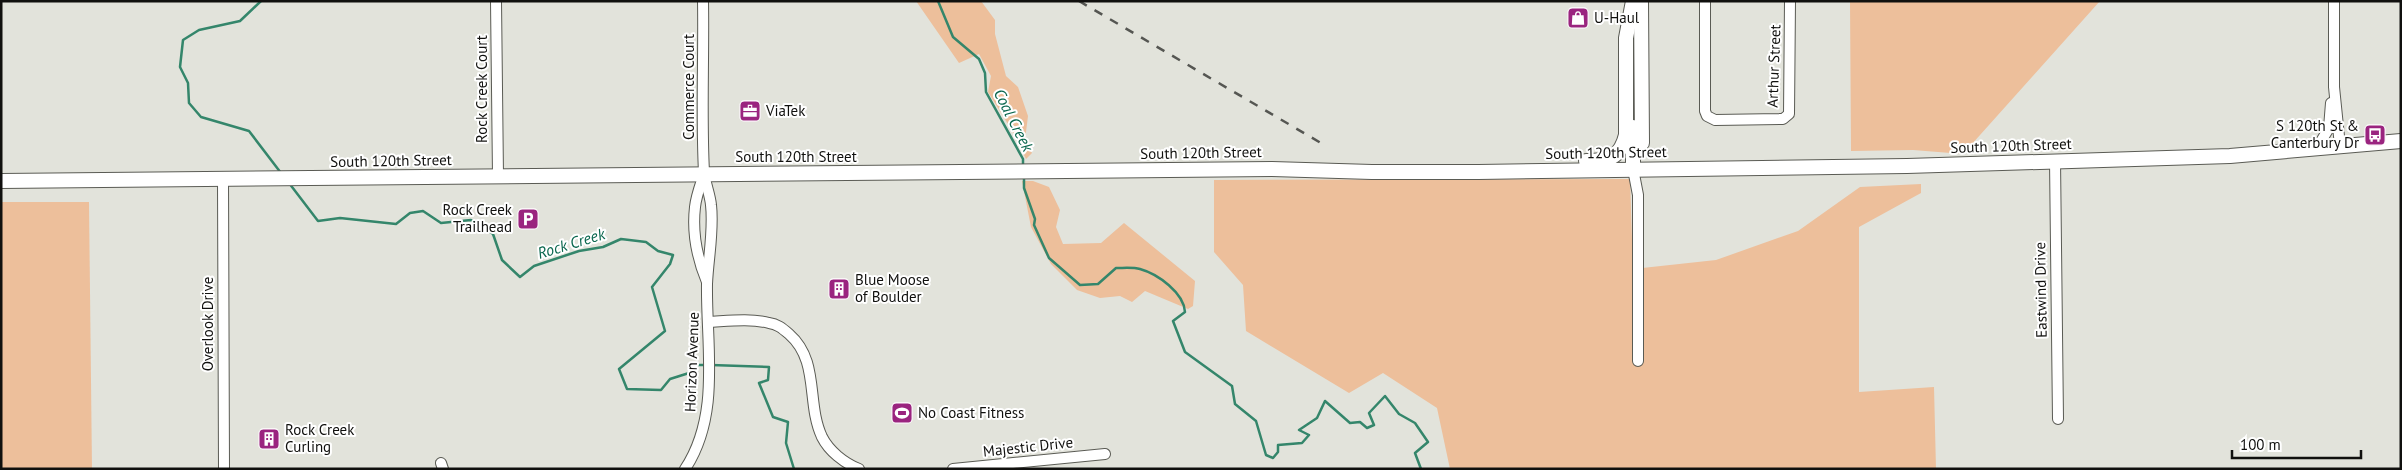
<svg xmlns="http://www.w3.org/2000/svg" width="2402" height="470" font-family="'PT Sans',sans-serif">
<style>
.green{fill:#edbf9b}
.lines{fill:none;stroke-linecap:round;stroke-linejoin:round}
.stream{stroke:#34866b;stroke-width:2.5}
.street-casing{stroke:#5a5b54;stroke-width:12}
.secondary-casing{stroke:#5a5b54;stroke-width:16}
.street{stroke:#fff;stroke-width:10}
.secondary{stroke:#fff;stroke-width:14}
.rail{stroke:#555652;stroke-width:2.5;stroke-dasharray:9 9;stroke-linecap:butt}
.labels{text-anchor:middle;stroke-width:4;stroke-linejoin:round;paint-order:stroke}
.poi-label{font-size:15px;fill:#10100e;stroke:#fff;text-anchor:start}
.street-label{font-size:15px;fill:#10100e;stroke:#fff}
.water-label{font-size:16px;font-style:italic;fill:#0a674e;stroke:#fff}
</style>
<rect width="100%" height="100%" fill="#e2e3db"/>
<g class="green">
<path d="M916,1h65l14,19v14l11,42 12,11 10,29 -3,24 7,13 -6,6 -15,-30 -23,-37 3,-16 -12,-22 -20,9z"/>
<path d="M1850,1h250l-137,153 -50,-4 -62,1z"/>
<path d="M1630,179l3,90 83,-9 82,-29 62,-44 61,-3v9l-62,34v165l75,-5 2,82h-486l-13,-61 -54,-35 -34,20 -103,-62 -3,-46 -29,-33v-72z"/>
<path d="M1022,181h11l16,6 11,23 -4,17 7,17 38,-1 23,-20 71,58 -2,25 -5,3 -43,-18 -13,11 -12,-6 -20,2 -23,-8 -26,-26 -20,-37z"/>
<path d="M1,202h88l3,267h-91z"/>
</g>
<g class="lines">
<g class="stream">
<path d="M261,1l-21,20 -41,9 -16,10 -3,27 8,16 1,20 12,14 48,14 32,42"/>
<path d="M938,1l15,36 26,22 6,14 1,19 37,67v7"/>
<path d="M1024,177v11l11,31 -1,6 15,33 31,27 18,-1 18,-16c8,0 17,-1 24,1 18,5 44,24 45,43l-12,9 12,31 47,34 3,18 21,17 10,34 7,3 5,-6v-7l24,-2 7,-8 -10,-5 18,-12 8,-17 25,22 10,-1 7,6 7,-3 -5,-12 16,-17 14,18 16,9 13,19 -13,11 6,16"/>
<path d="M289,183l29,38 22,-3 56,6 14,-11 13,-2 18,12 30,-3 22,14 9,26 18,17 14,-11 45,-15 24,-4 18,-8 25,3 12,9 15,4 -3,9 -18,23 13,44 -46,38 8,20 34,1 9,-11 19,-6 7,-8h10"/>
<path d="M711,365l58,2 -1,13 -9,3 14,34 15,5 -2,21 8,26"/>
</g>
<g class="street-casing">
<g id="street">
<path d="M496,1l2,175"/>
<path d="M1705,1v110l2,5 8,4 68,-1 6,-5 1,-113"/>
<path d="M2334,1v86l6,59"/>
<path d="M2317,148l12,-20 2,-25"/>
<path d="M2055,160l3,259"/>
<path d="M1633,169l5,26v166"/>
<path d="M703,177c-3,9 -7,20 -8,30 -3,26 2,51 12,75"/>
<path d="M223,179l1,290"/>
<path d="M708,322c20,-1 42,-4 61,1 8,1 13,5 20,11 31,27 17,69 33,103 7,14 22,26 37,32"/>
<path d="M441,463l2,6"/>
<path d="M685,469c36,-54 21,-123 22,-185 1,-25 7,-53 4,-79 -1,-11 -6,-22 -7,-33 -3,-57 0,-114 -1,-171"/>
<path d="M953,469l152,-15"/>
</g>
</g>
<g class="secondary-casing">
<g id="secondary">
<path d="M1641,1l1,142"/>
<path d="M1633,127v42"/>
<path d="M1586,161c22,0 34,-2 40,-26v-97l7,-37"/>
<path d="M1,181l1271,-12 100,3h106l429,-6 323,-10 171,-15"/>
</g>
</g>
<use href="#street" class="street"/>
<use href="#secondary" class="secondary"/>
<path class="rail" d="M1079,1l247,145"/>
</g>
<defs>
<g id="shop-square" transform="scale(1.125)"><rect x="-9" y="-9" width="18" height="18" rx="4" fill="#9a247f" stroke="#fff"/><path d="M-5-2.5h2.3a2.7 3.5 0 0 1 5.4 0H5L5.5 6h-11ZM-1.5-2.5h3a1.5 2.3 0 0 0-3 0Z" fill="#fff"/></g>
<g id="office-square" transform="scale(1.125)"><rect x="-9" y="-9" width="18" height="18" rx="4" fill="#9a247f" stroke="#fff"/><path d="M-6-3h4V-5.5h4V-3h4V5H-6ZM-1-4.5V-3h2v-1.5ZM-6 0V1H6V0Z" fill="#fff"/></g>
<g id="bus-square" transform="scale(1.125)"><rect x="-9" y="-9" width="18" height="18" rx="4" fill="#9a247f" stroke="#fff"/><path d="M-5-6H5V4H4V6H2V4H-2V6H-4V4H-5ZM-3.5-4V0h7V-4ZM-3.5 1.2v1.5H-2V1.2ZM2 1.2v1.5H3.5V1.2Z" fill="#fff"/></g>
<g id="parking-square" transform="scale(1.125)"><rect x="-9" y="-9" width="18" height="18" rx="4" fill="#9a247f" stroke="#fff"/><path d="M-3.5-5.5H1a3.5 3.5 0 0 1 0 7H-1V5.5H-3.5ZM-1-3.4V-.6H.8a1.4 1.4 0 0 0 0-2.8Z" fill="#fff"/></g>
<g id="building-square" transform="scale(1.125)"><rect x="-9" y="-9" width="18" height="18" rx="4" fill="#9a247f" stroke="#fff"/><path d="M-4-6H4V6H1V3H-1V6H-4ZM-2.5-4.3h1.7v1.8h-1.7ZM.8-4.3h1.7v1.8H.8ZM-2.5-1h1.7V.8h-1.7ZM.8-1h1.7V.8H.8Z" fill="#fff"/></g>
<g id="stadium-square" transform="scale(1.125)"><rect x="-9" y="-9" width="18" height="18" rx="4" fill="#9a247f" stroke="#fff"/><path d="M0-5a6.5 5 0 1 0 0 10a6.5 5 0 1 0 0-10ZM-3.5-1.8h7v3.6h-7Z" fill="#fff"/></g>
</defs>
<g fill-rule="evenodd">
<use href="#shop-square" x="1578" y="18"/>
<use href="#office-square" x="750" y="111"/>
<use href="#bus-square" x="2375" y="135"/>
<use href="#parking-square" x="528" y="219"/>
<use href="#building-square" x="839" y="289"/>
<use href="#stadium-square" x="902" y="413"/>
<use href="#building-square" x="269" y="439"/>
</g>
<g class="labels">
<g class="poi-label">
<text x="1594" y="23">U-Haul</text>
<text x="766" y="116">ViaTek</text>
<text x="2359" y="131" text-anchor="end">S 120th St &amp;<tspan x="2359" dy="17">Canterbury Dr</tspan></text>
<text x="512" y="215" text-anchor="end">Rock Creek<tspan x="512" dy="17">Trailhead</tspan></text>
<text x="855" y="285">Blue Moose<tspan x="855" dy="17">of Boulder</tspan></text>
<text x="918" y="418">No Coast Fitness</text>
<text x="285" y="435">Rock Creek<tspan x="285" dy="17">Curling</tspan></text>
</g>
<g class="street-label">
<text transform="translate(1774 66) rotate(-88)" y="5">Arthur Street</text>
<text transform="translate(689 87) rotate(-90)" y="5">Commerce Court</text>
<text transform="translate(482 89) rotate(-90)" y="5">Rock Creek Court</text>
<text transform="translate(2011 146) rotate(-2)" y="5">South 120th Street</text>
<text transform="translate(1201 153) rotate(-1)" y="5">South 120th Street</text>
<text transform="translate(1606 153) rotate(-1)" y="5">South 120th Street</text>
<text x="796" y="162">South 120th Street</text>
<text transform="translate(391 161) rotate(-1)" y="5">South 120th Street</text>
<text transform="translate(2041 290) rotate(-91)" y="5">Eastwind Drive</text>
<text transform="translate(208 324) rotate(-90)" y="5">Overlook Drive</text>
<text transform="translate(692 362) rotate(-88)" y="5">Horizon Avenue</text>
<text transform="translate(1028 447) rotate(-6)" y="5">Majestic Drive</text>
</g>
<g class="water-label">
<text transform="translate(1014 120) rotate(63)" y="6">Coal Creek</text>
<text transform="translate(571 243) rotate(-17)" y="6">Rock Creek</text>
</g>
</g>
<rect width="2402" height="470" fill="none" stroke="#10100e" stroke-width="5"/>
<path d="M2232 450v8h129v-8" fill="none" stroke="#10100e" stroke-width="2.5"/>
<text x="2240" y="450" font-size="15" fill="#10100e" stroke="#ffffff" stroke-width="4" paint-order="stroke">100 m</text>
</svg>
